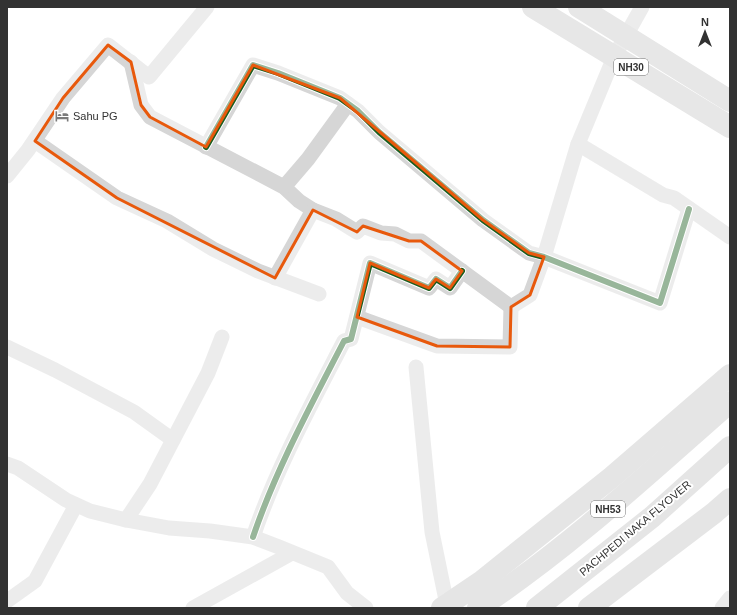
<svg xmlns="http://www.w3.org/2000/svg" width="737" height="615" font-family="Helvetica,sans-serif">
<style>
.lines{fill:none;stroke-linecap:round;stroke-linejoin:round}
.minor{stroke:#d6d6d6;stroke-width:15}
.primary{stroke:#c9c9c9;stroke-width:22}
.trunk{stroke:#c6c6c6;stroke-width:22}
.cycleway-casing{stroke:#fff;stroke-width:8}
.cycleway{stroke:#1b5e20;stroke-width:6}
.marked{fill:none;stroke:#e8590c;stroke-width:3;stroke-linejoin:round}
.labels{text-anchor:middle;stroke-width:4;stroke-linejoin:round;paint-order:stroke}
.shield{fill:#fff;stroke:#707070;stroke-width:1}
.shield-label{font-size:10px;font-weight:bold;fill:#323232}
.poi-label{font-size:11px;fill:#323232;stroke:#fff;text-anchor:start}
.street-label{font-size:11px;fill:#323232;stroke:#fff}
</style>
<rect width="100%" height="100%" fill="#fff"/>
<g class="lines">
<g class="minor">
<path d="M131,62l10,43 9,12 134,70 15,14 14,9 23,9 21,13 6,-6 18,7 14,1 14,7h12l90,66"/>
<path d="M35,141l82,57 50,23 46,28 45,22 61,23"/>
<path d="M578,144l85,51 11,3 56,39"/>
<path d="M206,147l47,-82 25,8 62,25 18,13 21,21 104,88 46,33 15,4 116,46 29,-94"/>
<path d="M7,176l21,-26 35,-52 45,-53 41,32 58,-70"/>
<path d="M284,187l24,-28 40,-55"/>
<path d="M275,278l38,-68"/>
<path d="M511,307l19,-12 14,-38 34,-113 36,-87 28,-50"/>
<path d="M357,317l80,29 73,1 1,-40"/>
<path d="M7,347l48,23 79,42 39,28"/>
<path d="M416,367l16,165 15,73"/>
<path d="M7,464l11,4 48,32 24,11 36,9 43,8 41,3 43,6 26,10 49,20 19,26 19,15"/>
<path d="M126,520l24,-36 58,-111 14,-36"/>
<path d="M253,537c23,-68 58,-132 91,-196l7,-2 19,-76 59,25 7,-9 14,9 12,-17"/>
<path d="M7,601l28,-20 41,-76"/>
<path d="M193,608l99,-55"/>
<path d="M722,608l8,-10"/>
</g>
<g class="primary">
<path d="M533,7l197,120"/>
<path d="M579,7l151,94"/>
</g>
<g class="trunk">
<path d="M442,608l40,-27 130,-104 118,-102"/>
<path d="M478,608c91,-60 171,-135 252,-206"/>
<path d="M537,608l115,-91 78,-70"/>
<path d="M589,608l125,-95 16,-14"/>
</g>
<g class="cycleway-casing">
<g id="cycleway">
<path d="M206,147l47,-82 25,8 62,25 18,13 21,21 104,88 46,33 15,4 116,46 29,-94"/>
<path d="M253,537c23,-68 58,-132 91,-196l7,-2 19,-76 59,25 7,-9 14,9 12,-17"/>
</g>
</g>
<use href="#cycleway" class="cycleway"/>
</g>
<path d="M0 0H737V615H0ZM108,45l23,17 10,43 9,12 56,30 47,-82 87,33 143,122 46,33 15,4 -14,38 -19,12 -1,40 -73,-1 -80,-29 13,-54 59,25 7,-9 14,9 12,-17 -41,-30h-12l-46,-15 -6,6 -44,-22 -38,68 -158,-80 -82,-57 28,-43z" fill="#fff" fill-opacity=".55" fill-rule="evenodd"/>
<path class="marked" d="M108,45l23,17 10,43 9,12 56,30 47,-82 87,33 143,122 46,33 15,4 -14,38 -19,12 -1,40 -73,-1 -80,-29 13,-54 59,25 7,-9 14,9 12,-17 -41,-30h-12l-46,-15 -6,6 -44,-22 -38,68 -158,-80 -82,-57 28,-43z"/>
<defs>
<g id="hotel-bare" transform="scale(1.08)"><path d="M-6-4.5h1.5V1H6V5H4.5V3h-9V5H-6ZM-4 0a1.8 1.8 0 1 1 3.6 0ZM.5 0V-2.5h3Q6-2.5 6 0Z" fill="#7a7a7a" stroke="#fff" stroke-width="2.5" paint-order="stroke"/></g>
</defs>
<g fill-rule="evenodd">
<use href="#hotel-bare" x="62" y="116"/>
</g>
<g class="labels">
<g class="shield">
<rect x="614" y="59" width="34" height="16" rx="3"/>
<rect x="591" y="501" width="34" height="16" rx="3"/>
</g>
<g class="shield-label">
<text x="631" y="71">NH30</text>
<text x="608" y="513">NH53</text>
</g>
<g class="poi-label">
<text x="73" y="120">Sahu PG</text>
</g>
<g class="street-label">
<text transform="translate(635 528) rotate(-40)" y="4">PACHPEDI NAKA FLYOVER</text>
</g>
</g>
<rect width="737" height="615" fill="none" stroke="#323232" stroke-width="16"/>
<g transform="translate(705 32)" stroke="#ffffff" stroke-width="3" paint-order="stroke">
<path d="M0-3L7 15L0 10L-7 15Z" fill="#323232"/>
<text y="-6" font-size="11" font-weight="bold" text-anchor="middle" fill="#323232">N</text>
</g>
</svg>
